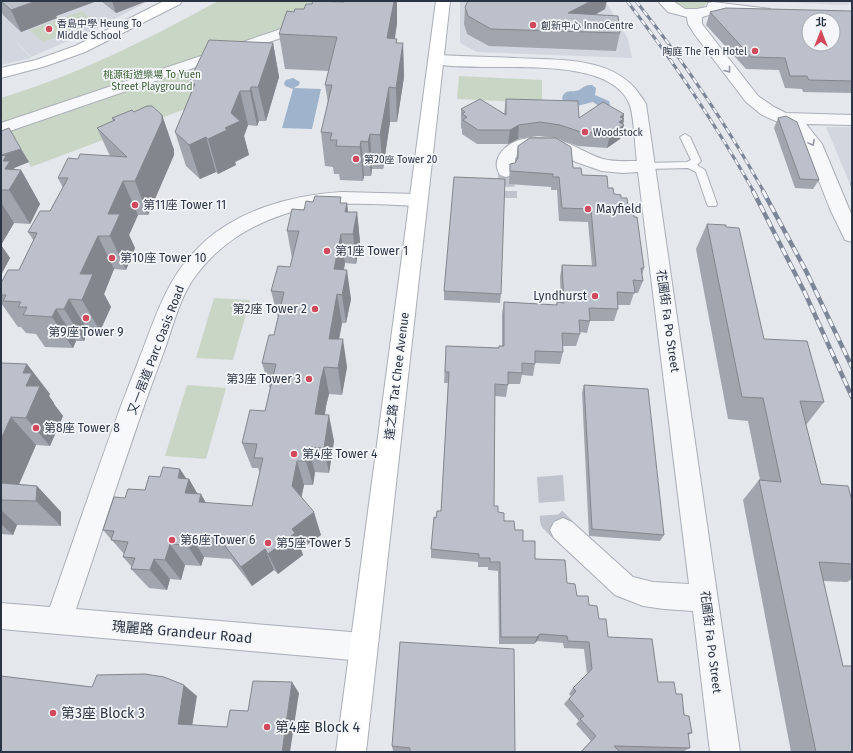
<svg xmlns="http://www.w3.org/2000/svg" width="853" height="753" font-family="'Fira Sans','Noto Sans TC',sans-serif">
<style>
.built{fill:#d2d6de}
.green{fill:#c9d6c5}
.water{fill:#9fb4cc}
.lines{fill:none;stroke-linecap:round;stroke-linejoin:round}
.street-tunnel-far2{stroke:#bfc3cb;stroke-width:16;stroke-dasharray:16 8;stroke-linecap:butt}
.street-tunnel-far1{stroke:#bfc3cb;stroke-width:20;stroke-dasharray:20 10;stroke-linecap:butt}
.street-tunnel{stroke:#bfc3cb;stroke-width:26;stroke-dasharray:26 13;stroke-linecap:butt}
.lane-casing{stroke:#a9aeb7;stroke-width:2}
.street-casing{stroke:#a9aeb7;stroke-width:2}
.secondary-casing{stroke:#a9aeb7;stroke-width:2}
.lane{fill:#f7f8fa;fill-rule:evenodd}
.street{fill:#f7f8fa;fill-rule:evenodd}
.secondary{fill:#fff;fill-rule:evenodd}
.rail-far1-casing{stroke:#7d8696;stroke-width:3}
.rail-casing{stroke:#7d8696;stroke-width:4.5}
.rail-far1{stroke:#f4f6f9;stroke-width:2;stroke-dasharray:6;stroke-linecap:butt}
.rail{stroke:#f4f6f9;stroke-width:3;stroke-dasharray:8;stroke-linecap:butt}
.wall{fill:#a1a5ae}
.shaded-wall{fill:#83868d}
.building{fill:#bbc0ca;stroke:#83868d;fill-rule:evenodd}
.oneway{stroke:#9196a0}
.poi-dot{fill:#d1495b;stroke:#f4f6f9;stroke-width:1.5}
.labels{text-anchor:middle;stroke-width:3.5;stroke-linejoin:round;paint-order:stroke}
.far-poi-label{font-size:10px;fill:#2b3445;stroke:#f4f6f9;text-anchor:start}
.far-park-label{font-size:10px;fill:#3f6138;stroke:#f4f6f9}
.poi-label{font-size:12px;fill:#2b3445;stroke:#f4f6f9;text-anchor:start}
.street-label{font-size:12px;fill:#2b3445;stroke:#f4f6f9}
.near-street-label{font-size:14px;fill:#2b3445;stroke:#f4f6f9}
.near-poi-label{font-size:14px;fill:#2b3445;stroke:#f4f6f9;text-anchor:start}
</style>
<rect width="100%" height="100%" fill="#e4e7ec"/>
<g class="built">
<path d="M1,1h148l-60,31 -58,25 -26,-27 26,28 -30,7z"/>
<path d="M460,1h144l5,6 19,32 4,19 -155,-6 -17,-9z"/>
<path d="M757,1h95v2l-6,2z"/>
<path d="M826,127h26v62l-2,-5z"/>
</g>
<g class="green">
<path d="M218,1h174l-197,67 -7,40 -157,59 -18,-31 -12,4v-42c76,-23 148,-59 217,-97z"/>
<path d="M671,1h35l1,1c-2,9 -18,10 -25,7 -4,-2 -8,-6 -11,-8z"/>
<path d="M82,11l13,11 -52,20 -13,-12z"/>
<path d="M459,76l83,4v23l-85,-4z"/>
<path d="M214,298l36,2 -17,60 -37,-2z"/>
<path d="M187,385l39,3 -20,71 -41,-3z"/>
</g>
<g class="water">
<path d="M293,78l7,4 -1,3 -5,3 27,1 -9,40 -30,-1 11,-39 -8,-3 -1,-3 2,-3z"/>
<path d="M592,85l4,3 -1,7 14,6 1,4 -10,2 -7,-5 -16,4 -13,-5 -2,-2c2,-11 10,-6 17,-9 5,-3 6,-5 13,-5z"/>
</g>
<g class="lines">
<path class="street-tunnel-far2" d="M506,171l1,21"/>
<path class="street-tunnel-far1" d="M507,191v7"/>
<path class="street-tunnel" d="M550,476l3,44 10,10"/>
<g class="lane-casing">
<path id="lane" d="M685,134l5,3 11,24 -4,4 8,5 12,34 -1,2h-8l-1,-2 -11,-32 -8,-4 -41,1 -5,-3 5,-3 40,-1 4,-2 -11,-23z"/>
</g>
<g class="street-casing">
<g id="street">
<path d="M658,1h15l12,8h12l10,-2 1,-4 5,-1 57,7 2,3 -2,3 -5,1 -50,-6 -2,4 -11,3v7l56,72 16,11 12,6 66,2v10l-46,-1 16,20 30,72v26l-7,-2 -15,-31 -25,-64 -10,-13 -8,-6 -25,-11 -16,-13 -51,-67 -7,-11 -1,-7 -19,-5z"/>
<path d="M308,20l5,1 2,3 -2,3 -312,107v-11z"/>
<path d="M436,55c26,1 53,2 79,3 33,2 79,-1 107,19 11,7 17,16 24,27l94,648h-30l-17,-141 -29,-2 -21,-3 -28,-11 -61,-57 -4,-8 4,-8 9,-4 9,4 61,55 20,5 36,2 -51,-412 -15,1 -21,-2 -26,-9 -22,-12h-26l-13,8v13l-3,4 -6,2 -6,-2c-11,-17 8,-34 24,-36 10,-2 27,-1 37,2 15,4 27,14 42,18 11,3 23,2 34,2 -2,-13 -3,-48 -8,-58 -23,-53 -150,-28 -198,-40l-3,-3 3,-3z"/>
<path d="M342,192l75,2 6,2 3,4 -3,4 -6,2c-45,-2 -91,-7 -135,9 -33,11 -64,31 -85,59 -18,23 -24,54 -34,80 -32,84 -58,170 -87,255l287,24 10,4 4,10 -4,10 -10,4 -362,-32v-26l49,4c29,-82 56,-165 88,-245 16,-40 27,-81 58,-112 37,-39 94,-55 146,-58z"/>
</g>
</g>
<g class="secondary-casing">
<g id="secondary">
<path d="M164,1h18l-2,3 -95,48 -39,14 -45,12v-10l35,-8 39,-14z"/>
<path d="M436,1h14l-84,751h-30z"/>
</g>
</g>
<use href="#lane" class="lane"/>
<use href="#street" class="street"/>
<use href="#secondary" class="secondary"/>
<g class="rail-far1-casing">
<g id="rail-far1">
<path d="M627,1c47,61 89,124 127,191"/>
<path d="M636,1c48,61 91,124 128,191"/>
</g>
</g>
<g class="rail-casing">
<g id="rail">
<path d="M753,191l52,102 47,104"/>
<path d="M763,191l43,80 46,96"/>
</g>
</g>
<use href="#rail-far1" class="rail-far1"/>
<use href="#rail" class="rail"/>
</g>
<g class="wall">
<path d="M1,1h96l-41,15 1,2 -36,14 -18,-17 -2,-5z"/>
<path d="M101,1h46l-31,12z"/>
<path d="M345,1h52v22l-2,16 2,4h6l1,34 -7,45h-7l-7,47h-11l-1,7h-7l-1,5 -23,-1 -1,-6h-5l-1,-7 -8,-1 -4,-34 7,-29 -3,-18 4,-14 -44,-2 -6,-35 15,-22 10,-3 8,-5 32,-2z"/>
<path d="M465,7l140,2 -10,6 25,18 -4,18 -127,-5 -22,-12 -3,-10z"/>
<path d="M852,11v82l-49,-1 -1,-3 -17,-1 -6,-18 -33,-1 -40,-44 4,-13z"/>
<path d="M273,43l6,34 -13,44h-7l-2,5 -9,-1 -4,11 5,19 -14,7 1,3 -18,9 -2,-2 -16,7 -14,-13 -11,-34 16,-38 -3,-10z"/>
<path d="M506,99l73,19 45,-4 -4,25 -13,9 -29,-2 -22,-8 17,30 9,7 26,13 6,6 7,4 7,8 6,11 10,51 -2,7 1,6 -5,12h-4l-4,12h-12v4l-4,12h-24l-3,12 -7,-1v2l-4,12h-13v6l-3,12 -25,-1 -2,13 -11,-1 -2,9h-12l-2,13 -11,-1 -1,110 10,15 11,9 20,29 32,24 10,13 12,9 10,14 9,18 50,45 18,12 16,39 -4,2 2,13 -8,4 -63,-1 1,1h-40l11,-11 -15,-17 3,-3 -15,-17 7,-8 -2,-2 4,-6 14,-14 -3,-25 -20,-1 -1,-5 -26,-2 -3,3h-35l-1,-73 -10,-1v-3h-10v-5l-47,-4v-9l5,-31 5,-7 7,-128h-4l2,-37 53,2 3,-2v-32l2,-12 52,3 1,-3 4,1 -1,-26 2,-12 30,1 -4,-44 -29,-1 -2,-31h-6v-3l-42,-3 1,-20 5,-1 1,-3 2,-14 37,-8 -17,-2 -20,3 -10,5h-31l-15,-10v-5l-1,-1v-19l43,5z"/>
<path d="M134,112l28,3 12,35v5l-26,60h-10l-9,20 6,13 -9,22 -12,-1 -10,25 7,13 -11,24h-12l-4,10h-8l-3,7 -28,-1 -9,-13 -10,-1 -5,-6h-3l-17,-24v-20l18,-13 15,-29 -6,-9 22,-21 13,-23 -5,-10 52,-22 -13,-28 16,-7 -1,-3z"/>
<path d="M778,118l41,62 -6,9 -18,-1 -21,-60z"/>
<path d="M1,131l20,18 8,13 -15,6v2h7l19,34 -10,20 -16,-1 -13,22 9,13 -9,17z"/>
<path d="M852,180v9l-2,-5z"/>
<path d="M342,203h5l1,9h9l3,30 -4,22 -11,-1 -1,7 7,29 -5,24h-4l-3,16 8,28 -5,28 -13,-1 -3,12 -1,9 9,26 -5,32 -14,-1 -2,13h-9l-3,13 20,37 -20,14 2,6 -25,19 -4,-4 -22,16 -21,-27 -27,-2 -3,9 -16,-1 -4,15 -11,-1 -3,11 -18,-2 -18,-19 1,-2 -9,-10 1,-3 -21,-24 22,-32 20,-8 41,-11h3l8,15 9,9 46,3 8,-33 -2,-5h-6l-10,-25 23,-32 5,-22 -8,-26 12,-28 4,-18 -7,-26 19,-24 2,-9 -5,-27 17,-21z"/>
<path d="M707,224l57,115 60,63 -18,23 15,59 31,17v78l-5,3 -24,-1 20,85 9,86h-61l-48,-252 16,-20h1l-12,-59 -20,-2 -32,-170z"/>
<path d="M444,291l57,3 -1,9 -56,-3z"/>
<path d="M1,363l49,31 -1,2 5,7v1l9,12 -13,30 -14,-1 -17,39 18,2 24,26v14l-44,-1 -4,10 -12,-1z"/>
<path d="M584,385l80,150 -4,6 -71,-5 -7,-143z"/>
<path d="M392,746l123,6h-108l-14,-1z"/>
</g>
<g class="shaded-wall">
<path d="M36,1h61l-41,15 1,2 -36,14 -10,-22z"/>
<path d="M112,1h35l-31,12z"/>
<path d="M394,1h3v22l-8,50 -2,-35z"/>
<path d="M591,1h16l-2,8 -40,22 3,-18z"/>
<path d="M273,43l6,34 -13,44 -8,-34z"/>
<path d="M403,43l1,34 -7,45 -1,-34z"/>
<path d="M251,87l8,34 -2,5 -7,-35z"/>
<path d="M389,87l1,35 -7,47 -3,-34z"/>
<path d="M240,91l8,34 -4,11 5,19 -14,7 1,3 -18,9 -10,-35 17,-11 6,-15z"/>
<path d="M624,114l-1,6 1,-1 -1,7 1,-1 -4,14 -13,9 3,-14 10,-17z"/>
<path d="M162,115l12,35v5l-26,60 -13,-34z"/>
<path d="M519,125l-1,14 -10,5 2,-14z"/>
<path d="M370,134l2,35 -1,7 -3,-34z"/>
<path d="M206,137l10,35 -16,7 -11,-34z"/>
<path d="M361,141l3,35 -1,5 -3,-34z"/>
<path d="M21,149l8,13 -15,6 4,8 3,-6 19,34 -10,20 -21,-34 -3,-19 -5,-15z"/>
<path d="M123,181l15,34 -9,20 6,13 -9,22 -16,-34 -2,-22z"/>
<path d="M1,202l13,21 -13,22 9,13 -9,17z"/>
<path d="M347,203l3,30 -5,-21z"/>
<path d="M357,212l3,30 -4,22 -3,-30z"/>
<path d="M341,234l4,29 -6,32 -5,-26z"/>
<path d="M98,236l16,33 -10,25 7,13 -11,24 -18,-31 -2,-26z"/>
<path d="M347,270l4,29 -5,24 -4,-28z"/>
<path d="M337,294l5,29 -8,43 -5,-27z"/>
<path d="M69,299l19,32 -4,10 -20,-32z"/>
<path d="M56,309l20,32 -3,7 -21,-31z"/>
<path d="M343,339l4,28 -5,28 -4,-27z"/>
<path d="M27,364l23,30 -1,2 5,7v1l9,12 -13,30 -24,-28v-32l-3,-13z"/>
<path d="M324,367l5,27 -3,12 -5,34 -6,-26 6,-35z"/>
<path d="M329,415l5,26 -5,32 -5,-25z"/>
<path d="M11,417l25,28 -19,44 -16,-2v-48z"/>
<path d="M308,447l7,25 -2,13 -7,-24z"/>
<path d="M297,461l7,24 -5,24 -7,-23z"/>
<path d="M180,469l8,12 1,-2 11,19 1,-4 13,23 -29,-24 -7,-15z"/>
<path d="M37,486l24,26v14l-25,-25z"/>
<path d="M1,510l16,15 -4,10 -12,-11z"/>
<path d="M314,512l7,23 -20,14 2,6 -25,19 -10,-20 24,-25z"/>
<path d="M190,536l14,21 -3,9 -14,-21z"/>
<path d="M170,544l15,21 -4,15 -16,-20z"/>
<path d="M265,549l9,21 -22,16 -11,-19z"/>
<path d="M154,559l16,20 -3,11 -17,-20z"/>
<path d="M540,634l-3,7 -3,3 3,-7z"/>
<path d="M292,682l7,11 -9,59h-8z"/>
<path d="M184,685l13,11 -6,37 -13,-9z"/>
</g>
<g class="building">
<path d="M1,1h35l-25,9z"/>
<path d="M313,1l31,1 1,-1h49l-7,37 10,1 -1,4h7l-7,45 -7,-1 -9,48 -10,-1 -2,8 -7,-1 -1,6 -24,-1 1,-6h-7l2,-7 -11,-1 11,-47h-7l12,-48 -58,-3 8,-23 7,1 1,-3h9l2,-5h6z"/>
<path d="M468,1h123l-23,12 50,3 2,17 -129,-4 -23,-13 -3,-9z"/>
<path d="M726,8l126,3v70l-43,-1 -2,-4h-17l-5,-18 -34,-1 -41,-45zM809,20h24v24h-24z"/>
<path d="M209,40l64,3 -15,44h-7l-1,4h-10l-9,22 9,8 -15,7 2,2 -19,9 -2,-2 -17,8 -14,-13 20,-48h-7z"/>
<path d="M480,99l26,16v-16l72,2 1,17 24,-16 21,12 -4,3 4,2 -5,3 5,3 -14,9 -29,-2 -21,-7 -20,-3 -21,3 -9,5h-32l-15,-10 4,-3 -5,-3 3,-2 -4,-3z"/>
<path d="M147,106h5l10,9v6l-27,60h-12l-15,33h12l-10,22h-12l-18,38h13l-11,26 -13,-1 -5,10h-8l-4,8 -29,-2 4,-8h-9l3,-5 -18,-1 3,-6h-5v-12l7,-13h11l18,-37 -9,-1 12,-21h10l18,-33h-10l10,-20 10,1 2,-5 47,3 -30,-29 18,-8 -3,-2 20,-8 2,2z"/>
<path d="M786,116l11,6 22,58 -19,-1 -22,-61z"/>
<path d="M9,128l12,21 -20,6v-24z"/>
<path d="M530,138h26l15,9 2,21h8l1,7 25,1 1,12h5l1,6 7,1v3h6l1,8h5l1,11h3l7,51h-3l2,13 -10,-1 2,13 -18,-1 1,17 -29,-1 1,13 -11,-1 1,14 -18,-1 1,19 -28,-1v13l-13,-1v10l-14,-1v13l-13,-1 -1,122h4v6l6,1v8h10l1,9h8v11h12v18l30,1 2,23 8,1 2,12h11l1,9 8,1 2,13h7l2,18 44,2 6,43h16l2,12h6l2,21 5,1 3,17h-4l2,15 -76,-2 6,6h-39l15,-16 -16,-17 4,-3 -15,-17 7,-8 -3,-3 19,-19 -3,-27 -21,-1 -1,-5 -27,-2 -3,3h-36l-1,-75h-10v-4h-11v-4l-48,-5 3,-32 2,1 1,-7h4l8,-139h-4l1,-26 53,2v-2h5v-44l53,3v-3l7,1 -2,-38 34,1 -5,-57 -29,-1 -3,-31h-6v-3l-43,-3v-7l5,-1 3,-5v-12z"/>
<path d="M1,155l5,1 -3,5h7l-5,8 16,1 -12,20h-8z"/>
<path d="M454,177l51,2 -4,115 -57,-3z"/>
<path d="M315,196l26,1 -1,6h7l-2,9h12l-4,22h-12l-7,35 13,1 -5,25 -5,-1 -8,45h14l-5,29 -14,-1 -3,12 -6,35 14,1 -5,33 -16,-1 -2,14h-9l-5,25 22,26 -22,17 3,4 -27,21 -3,-5 -24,18 -22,-29 -29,-2 -3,9 -17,-1 -5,16 -11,-1 -4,11 -19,-1 4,-11 -12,-1 5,-15 -17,-2 3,-9 -11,-1 11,-33 11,1 3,-9 17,1 4,-14 11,1 3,-10 17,2 -2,9 11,1 -4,14 16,1 -2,8 53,4 11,-48h-9l3,-14 -15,-1 8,-33 15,1 11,-47 -14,-1 7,-28h5l10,-43 -13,-1 7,-25 12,1 9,-36h-12l5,-22 12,1 2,-9 7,1z"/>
<path d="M707,224l19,1v2l13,1 25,111 43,2 17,61 -24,-1 21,83 27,2 4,15v63l-33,-2 24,104h9v86h-36l-57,-272 22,2 -18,-84 -21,-1z"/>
<path d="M1,363l26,1 -4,9h9l-6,13h14l-14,32 -15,-1 -10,22z"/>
<path d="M584,385l64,4 16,146 -72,-6z"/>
<path d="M1,483l36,3 -1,15 -35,-1z"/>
<path d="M400,642l114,7 1,103h-105v-4l-18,-2z"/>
<path d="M145,674l19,3 20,8 -6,39 49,3 3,-17 18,1 5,-30 39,1 -10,70h-281v-76l91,11 5,-12z"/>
</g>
<defs><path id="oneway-chevron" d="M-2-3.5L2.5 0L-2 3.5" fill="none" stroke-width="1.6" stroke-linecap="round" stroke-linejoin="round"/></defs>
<g class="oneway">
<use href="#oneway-chevron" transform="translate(728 70) rotate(52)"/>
<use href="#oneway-chevron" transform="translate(812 143) rotate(62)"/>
</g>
<g class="poi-dot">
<circle cx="533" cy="25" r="4"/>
<circle cx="49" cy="29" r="4"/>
<circle cx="755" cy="51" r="4"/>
<circle cx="585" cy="132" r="4"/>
<circle cx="356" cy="159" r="4"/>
<circle cx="135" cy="205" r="4"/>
<circle cx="588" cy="209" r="4"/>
<circle cx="327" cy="251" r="4"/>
<circle cx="112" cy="258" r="4"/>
<circle cx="595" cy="296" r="4"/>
<circle cx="315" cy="309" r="4"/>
<circle cx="86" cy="318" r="4"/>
<circle cx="309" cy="379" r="4"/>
<circle cx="36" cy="428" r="4"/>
<circle cx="294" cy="454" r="4"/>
<circle cx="172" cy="540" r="4"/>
<circle cx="268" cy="543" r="4"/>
<circle cx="53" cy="713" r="4"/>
<circle cx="267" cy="727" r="4"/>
</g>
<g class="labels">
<g class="far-poi-label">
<text x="57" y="27">香島中學 Heung To<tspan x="57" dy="12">Middle School</tspan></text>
<text x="541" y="29">創新中心 InnoCentre</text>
<text x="747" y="55" text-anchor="end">陶庭 The Ten Hotel</text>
<text x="593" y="136">Woodstock</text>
<text x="364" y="163">第20座 Tower 20</text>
</g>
<g class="far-park-label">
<text x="152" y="78">桃源街遊樂場 To Yuen<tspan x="152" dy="12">Street Playground</tspan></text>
</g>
<g class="poi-label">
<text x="143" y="209">第11座 Tower 11</text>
<text x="596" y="213">Mayfield</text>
<text x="335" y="255">第1座 Tower 1</text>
<text x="120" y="262">第10座 Tower 10</text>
<text x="587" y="300" text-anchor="end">Lyndhurst</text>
<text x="307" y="313" text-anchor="end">第2座 Tower 2</text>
<text x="86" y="336" text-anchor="middle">第9座 Tower 9</text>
<text x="301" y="383" text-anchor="end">第3座 Tower 3</text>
<text x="44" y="432">第8座 Tower 8</text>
<text x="302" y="458">第4座 Tower 4</text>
<text x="180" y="544">第6座 Tower 6</text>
<text x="276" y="547">第5座 Tower 5</text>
</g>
<g class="street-label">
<text transform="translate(668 321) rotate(82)" y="4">花圃街 Fa Po Street</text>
<text transform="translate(156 350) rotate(-69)" y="4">又一居道 Parc Oasis Road</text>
<text transform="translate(397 376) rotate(-83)" y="4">達之路 Tat Chee Avenue</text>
<text transform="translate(711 642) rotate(83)" y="4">花圃街 Fa Po Street</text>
</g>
<g class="near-street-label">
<text transform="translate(182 632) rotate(5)" y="5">瑰麗路 Grandeur Road</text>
</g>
<g class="near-poi-label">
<text x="61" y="718">第3座 Block 3</text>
<text x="275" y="732">第4座 Block 4</text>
</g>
</g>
<rect width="853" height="753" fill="none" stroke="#2b3445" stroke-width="4"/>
<g transform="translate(821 32)"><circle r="19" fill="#f4f6f9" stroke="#a4a8b1"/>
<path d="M0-3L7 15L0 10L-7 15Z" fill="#d1495b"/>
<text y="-6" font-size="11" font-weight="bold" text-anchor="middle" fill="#2b3445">北</text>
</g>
</svg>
